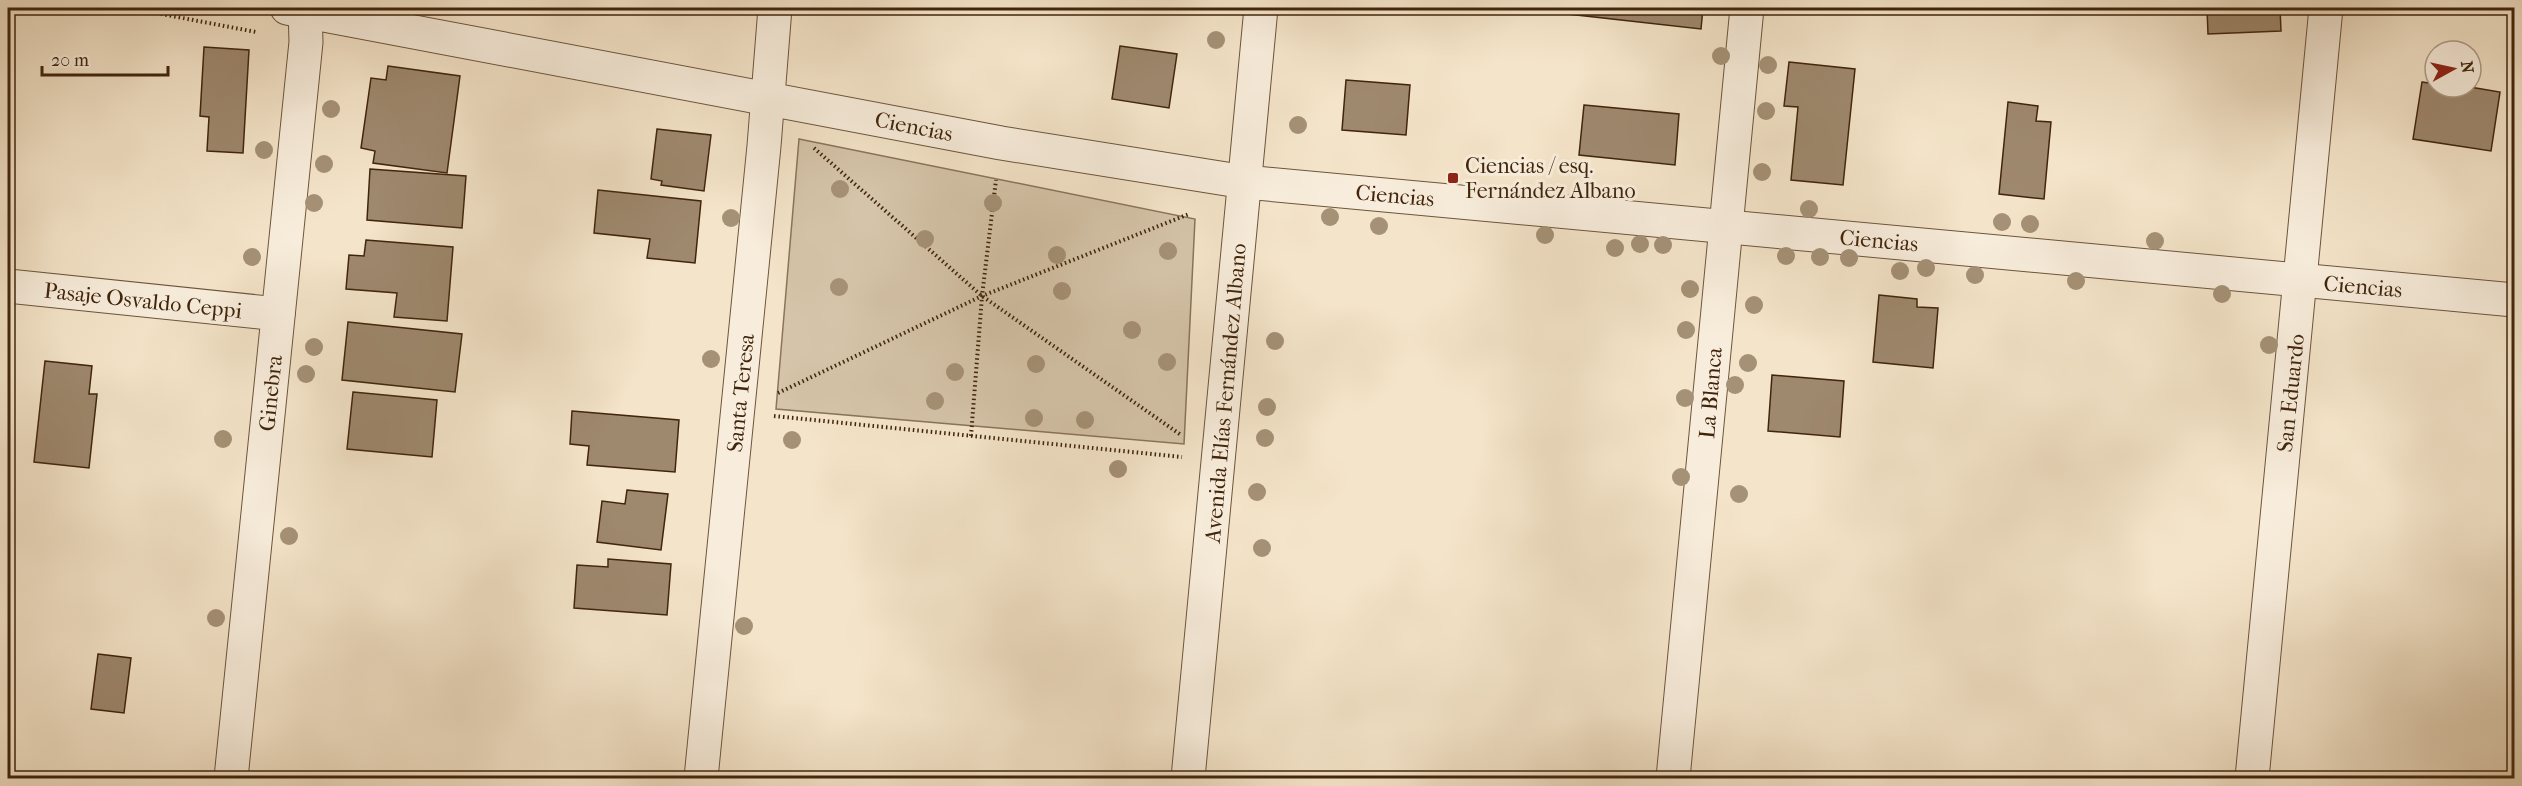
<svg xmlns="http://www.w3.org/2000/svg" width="2522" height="786" font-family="'IM FELL French Canon',serif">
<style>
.green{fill:#d5c4a9;stroke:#8a745a;stroke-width:1.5}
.building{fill:#9e886e;stroke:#40250c;stroke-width:1.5}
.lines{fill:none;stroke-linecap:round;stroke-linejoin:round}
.minor-casing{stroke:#6d553b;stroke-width:35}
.path{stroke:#40250c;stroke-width:4;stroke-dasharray:1.5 3;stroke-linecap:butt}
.minor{stroke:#f8eddc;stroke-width:33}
.tree{fill:#a59176}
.poi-dot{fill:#8f2418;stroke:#f8eddc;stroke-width:2}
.labels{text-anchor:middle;stroke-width:6;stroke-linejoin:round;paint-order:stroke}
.street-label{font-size:22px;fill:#40250c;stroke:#f8eddc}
.poi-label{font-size:22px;fill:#40250c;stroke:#f8eddc;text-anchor:start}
</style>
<rect width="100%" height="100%" fill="#f4e4c9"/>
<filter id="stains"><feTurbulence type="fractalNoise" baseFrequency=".00333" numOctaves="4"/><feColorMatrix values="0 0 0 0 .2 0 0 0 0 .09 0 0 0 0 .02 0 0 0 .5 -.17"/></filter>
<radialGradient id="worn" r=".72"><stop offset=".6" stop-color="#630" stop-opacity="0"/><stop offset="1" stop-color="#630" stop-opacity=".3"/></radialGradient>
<path class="green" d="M799,139l396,80 -11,225 -408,-35z"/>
<g class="building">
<path d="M1542,8h161l-2,21 -160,-18z"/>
<path d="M2207,8h73l1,23 -73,3z"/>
<path d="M1120,46l57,8 -8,54 -57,-9z"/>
<path d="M204,47l45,3 -6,103 -36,-2 2,-34 -9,-1z"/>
<path d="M1789,62l66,7 -12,116 -52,-5 7,-73 -14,-1z"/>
<path d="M388,66l72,10 -13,97 -74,-10 2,-12 -14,-3 10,-70 15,2z"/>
<path d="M1346,80l64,5 -4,50 -64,-5z"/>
<path d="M2422,82l13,2v3h35l30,5 -9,59 -78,-12z"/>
<path d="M2008,102l30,4 -2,15 15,1 -7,77 -45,-5z"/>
<path d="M1584,105l95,9 -4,51 -96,-10z"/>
<path d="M657,129l54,6 -7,56 -43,-6 1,-4 -11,-2z"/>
<path d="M370,169l96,7 -4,52 -95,-8z"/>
<path d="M598,190l103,11 -6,62 -48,-5 3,-19 -56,-6z"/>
<path d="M366,240l87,7 -6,74 -53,-4 3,-24 -51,-4 3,-34 15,1z"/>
<path d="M1879,295l38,4v8l21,1 -5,60 -60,-6z"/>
<path d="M348,322l114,12 -7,58 -113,-12z"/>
<path d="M45,361l47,5 -3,28h8l-8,74 -55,-6z"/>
<path d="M1772,375l72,6 -4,56 -72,-6z"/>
<path d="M353,392l84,8 -5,57 -85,-8z"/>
<path d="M572,411l107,9 -4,52 -88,-7 2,-19 -19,-2z"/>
<path d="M627,490l41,4 -7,56 -64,-8 5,-41 23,3z"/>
<path d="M608,559l63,5 -4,51 -93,-7 3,-43 31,2z"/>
<path d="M98,654l33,4 -7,55 -33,-4z"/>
</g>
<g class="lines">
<g class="minor-casing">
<g id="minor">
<path d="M287,8l714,135 244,39 1269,118"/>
<path d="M8,286l270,28"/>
<path d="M231,778l75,-736 -1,-34"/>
<path d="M701,778l63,-632 11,-138"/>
<path d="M1188,778l73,-770"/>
<path d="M1673,778l74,-770"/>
<path d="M2252,778l74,-770"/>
</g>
</g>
<g class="path">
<path d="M130,8l126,24"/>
<path d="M814,148l168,148 199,139"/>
<path d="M778,393l204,-97 207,-82"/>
<path d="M774,416l408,41"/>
<path d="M971,436l11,-140 14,-116"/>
</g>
<use href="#minor" class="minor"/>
</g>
<g class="tree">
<circle cx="1216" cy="40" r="9"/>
<circle cx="1721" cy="56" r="9"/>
<circle cx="1768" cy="65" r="9"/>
<circle cx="331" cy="109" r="9"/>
<circle cx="1766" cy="111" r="9"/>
<circle cx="1298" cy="125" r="9"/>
<circle cx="264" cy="150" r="9"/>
<circle cx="324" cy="164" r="9"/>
<circle cx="1762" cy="172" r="9"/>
<circle cx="840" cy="189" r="9"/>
<circle cx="314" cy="203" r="9"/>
<circle cx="993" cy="203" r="9"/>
<circle cx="1809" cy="209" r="9"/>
<circle cx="1330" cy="217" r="9"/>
<circle cx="731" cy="218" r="9"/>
<circle cx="2002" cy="222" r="9"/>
<circle cx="2030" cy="224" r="9"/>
<circle cx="1379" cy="226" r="9"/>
<circle cx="1545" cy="235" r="9"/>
<circle cx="925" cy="239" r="9"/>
<circle cx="2155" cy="241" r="9"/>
<circle cx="1640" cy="244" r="9"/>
<circle cx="1663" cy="245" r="9"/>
<circle cx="1615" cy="248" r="9"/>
<circle cx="1168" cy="251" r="9"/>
<circle cx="1057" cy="255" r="9"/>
<circle cx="1786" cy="256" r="9"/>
<circle cx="252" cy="257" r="9"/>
<circle cx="1820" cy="257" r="9"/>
<circle cx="1849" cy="258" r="9"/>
<circle cx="1926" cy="268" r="9"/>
<circle cx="1900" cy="271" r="9"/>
<circle cx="1975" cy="275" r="9"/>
<circle cx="2076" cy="281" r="9"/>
<circle cx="839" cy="287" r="9"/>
<circle cx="1690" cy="289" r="9"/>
<circle cx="1062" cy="291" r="9"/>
<circle cx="2222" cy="294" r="9"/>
<circle cx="1754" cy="305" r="9"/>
<circle cx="1132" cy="330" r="9"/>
<circle cx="1686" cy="330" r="9"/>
<circle cx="1275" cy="341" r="9"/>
<circle cx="2269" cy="345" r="9"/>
<circle cx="314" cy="347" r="9"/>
<circle cx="711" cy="359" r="9"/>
<circle cx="1167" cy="362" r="9"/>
<circle cx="1748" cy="363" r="9"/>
<circle cx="1036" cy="364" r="9"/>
<circle cx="955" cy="372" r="9"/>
<circle cx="306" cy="374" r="9"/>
<circle cx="1735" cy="385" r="9"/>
<circle cx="1685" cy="398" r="9"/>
<circle cx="935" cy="401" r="9"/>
<circle cx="1267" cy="407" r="9"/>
<circle cx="1034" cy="418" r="9"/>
<circle cx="1085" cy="420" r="9"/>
<circle cx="1265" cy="438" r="9"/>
<circle cx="223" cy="439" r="9"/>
<circle cx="792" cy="440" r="9"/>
<circle cx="1118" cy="469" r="9"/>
<circle cx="1681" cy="477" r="9"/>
<circle cx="1257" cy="492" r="9"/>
<circle cx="1739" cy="494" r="9"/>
<circle cx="289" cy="536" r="9"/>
<circle cx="1262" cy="548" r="9"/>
<circle cx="216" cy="618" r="9"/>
<circle cx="744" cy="626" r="9"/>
</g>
<rect class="poi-dot" x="1447" y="172" width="12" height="12" rx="3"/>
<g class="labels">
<g class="street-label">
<text transform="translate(914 126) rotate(11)" y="8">Ciencias</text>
<text transform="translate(1395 195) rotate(5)" y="8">Ciencias</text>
<text transform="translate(1879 240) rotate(5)" y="8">Ciencias</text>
<text transform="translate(2363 286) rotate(5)" y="8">Ciencias</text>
<text transform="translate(143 300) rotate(6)" y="8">Pasaje Osvaldo Ceppi</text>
<text transform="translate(270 393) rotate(-84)" y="8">Ginebra</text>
<text transform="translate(740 393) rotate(-84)" y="8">Santa Teresa</text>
<text transform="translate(1225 393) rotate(-85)" y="8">Avenida Elías Fernández Albano</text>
<text transform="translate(1710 393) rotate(-85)" y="8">La Blanca</text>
<text transform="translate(2290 393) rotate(-84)" y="8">San Eduardo</text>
</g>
<g class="poi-label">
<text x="1465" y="173">Ciencias / esq.<tspan x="1465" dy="25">Fernández Albano</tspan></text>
</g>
</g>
<rect width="2522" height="786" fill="none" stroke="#f4e4c9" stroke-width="30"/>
<rect x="9" y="9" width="2504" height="768" fill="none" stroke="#40250c" stroke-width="3"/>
<rect x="15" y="15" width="2492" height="756" fill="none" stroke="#40250c" stroke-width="1.5"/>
<g transform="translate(2453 69) rotate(82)"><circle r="28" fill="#f8eddc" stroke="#ae9d89" stroke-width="1.5"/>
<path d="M0-4.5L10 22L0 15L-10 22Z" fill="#8f2418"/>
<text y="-9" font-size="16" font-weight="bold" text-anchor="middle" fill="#40250c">N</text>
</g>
<path d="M42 66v9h126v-9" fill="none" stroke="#40250c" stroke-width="3"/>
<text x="51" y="66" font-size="18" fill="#40250c" stroke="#f8eddc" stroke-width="4.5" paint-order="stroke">20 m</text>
<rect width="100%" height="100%" filter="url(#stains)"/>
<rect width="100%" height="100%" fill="url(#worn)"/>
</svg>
